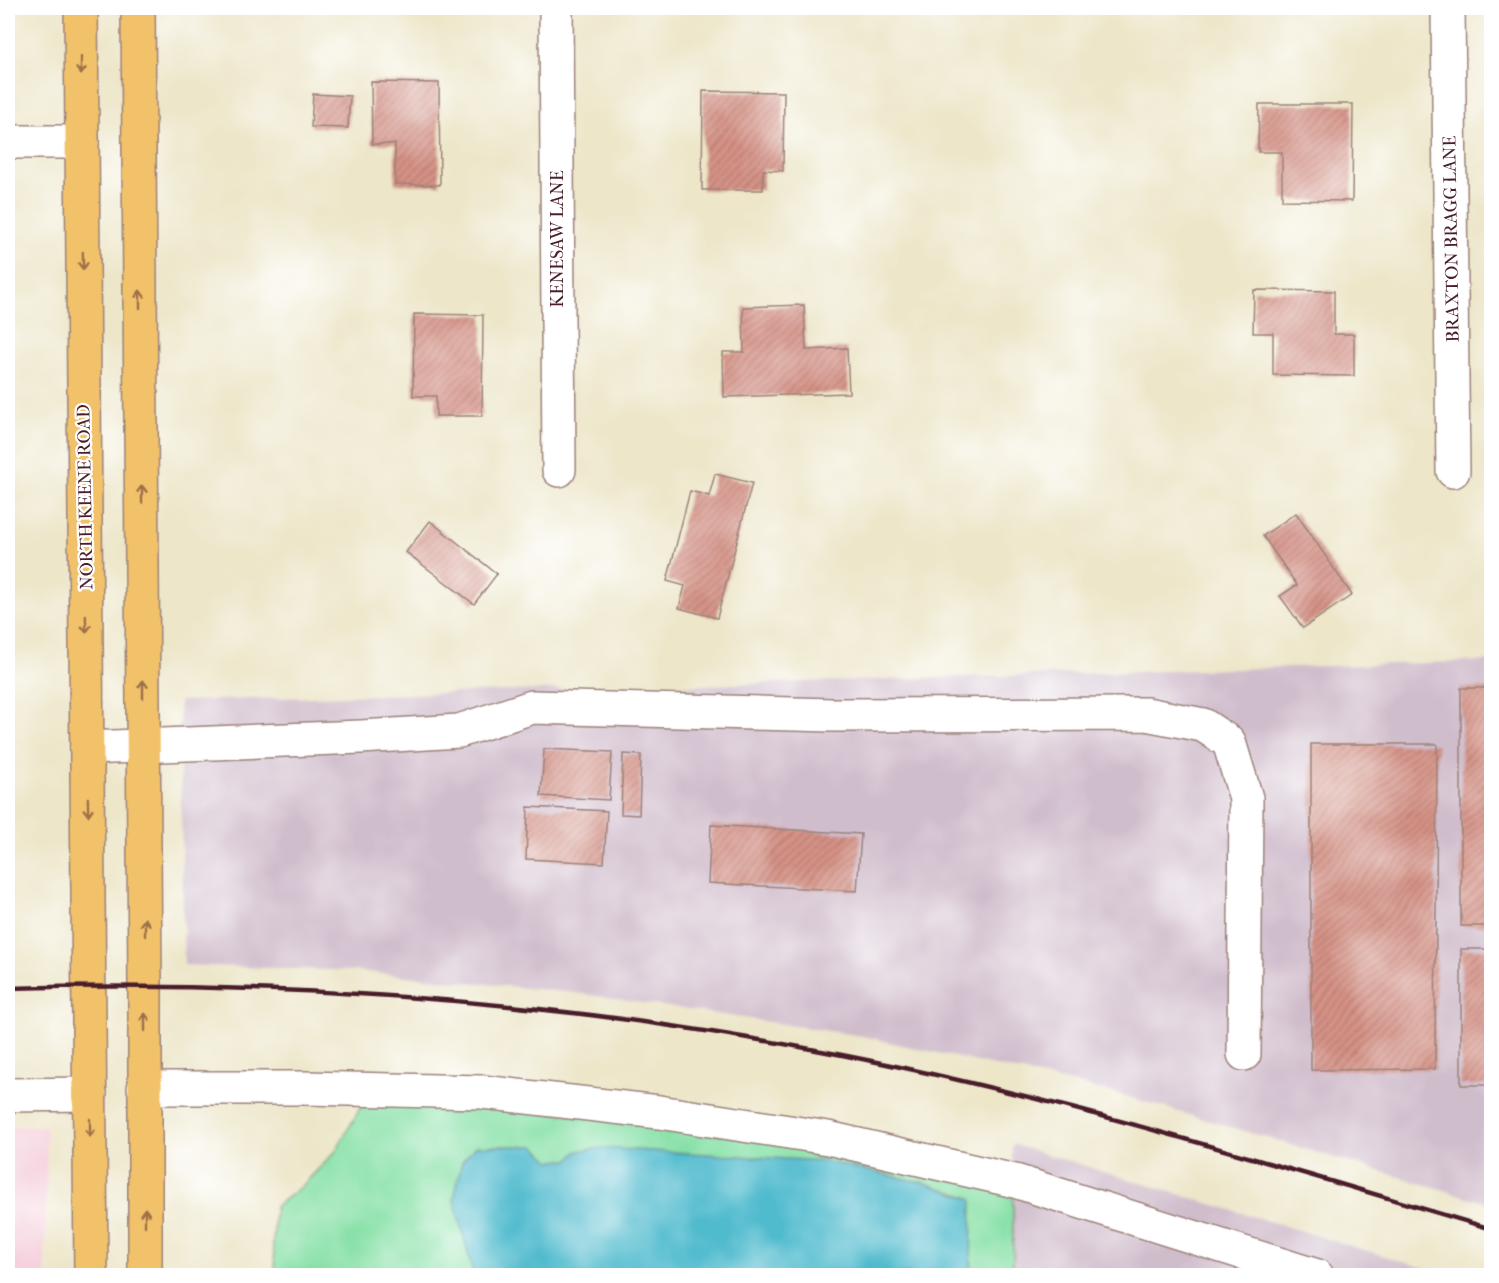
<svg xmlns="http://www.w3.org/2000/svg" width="1499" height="1283" font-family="'IM FELL French Canon',serif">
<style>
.built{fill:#f4cfdc}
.industrial{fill:#d0bdcc}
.green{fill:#86e0a6;stroke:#688068;stroke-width:1.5}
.water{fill:#51bbce;stroke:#4e6d7c;stroke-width:1.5}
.building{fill:url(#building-hatch)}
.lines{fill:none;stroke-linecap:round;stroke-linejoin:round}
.minor-casing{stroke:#9c827a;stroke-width:36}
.major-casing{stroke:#9c827a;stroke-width:36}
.minor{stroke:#fff;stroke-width:33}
.major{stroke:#f2c26a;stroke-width:33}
.rail{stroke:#4a1f2b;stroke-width:4.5}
.oneway{stroke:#9e704a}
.labels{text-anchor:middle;stroke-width:4.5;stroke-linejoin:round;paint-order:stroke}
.street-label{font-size:18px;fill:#4a1f2b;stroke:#fff}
</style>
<defs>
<pattern id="building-hatch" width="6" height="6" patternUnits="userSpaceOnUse" patternTransform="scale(1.5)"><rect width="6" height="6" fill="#d69386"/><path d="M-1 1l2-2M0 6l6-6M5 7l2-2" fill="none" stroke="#b0776e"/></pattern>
</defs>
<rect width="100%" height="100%" fill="#fff"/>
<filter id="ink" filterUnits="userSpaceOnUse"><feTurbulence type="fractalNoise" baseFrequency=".0167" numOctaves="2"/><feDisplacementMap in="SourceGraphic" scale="12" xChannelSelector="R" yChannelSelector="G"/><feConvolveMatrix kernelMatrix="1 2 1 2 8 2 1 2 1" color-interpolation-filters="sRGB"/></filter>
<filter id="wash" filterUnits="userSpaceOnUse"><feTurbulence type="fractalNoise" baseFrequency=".008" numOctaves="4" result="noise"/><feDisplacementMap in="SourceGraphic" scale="24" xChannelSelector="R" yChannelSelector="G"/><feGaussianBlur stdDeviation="1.35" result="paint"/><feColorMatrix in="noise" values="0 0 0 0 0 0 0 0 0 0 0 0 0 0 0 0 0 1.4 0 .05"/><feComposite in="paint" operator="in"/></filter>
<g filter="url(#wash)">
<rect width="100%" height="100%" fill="#ede6c9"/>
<path class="built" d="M47,1126l-2,149h-37v-148z"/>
<g class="industrial">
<path d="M1491,661v543l-376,-111 -253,-57 -286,-43 -220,-22 -172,-6 -5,-264z"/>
<path d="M1012,1144l429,129 8,2h-436z"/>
</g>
<path class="green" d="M362,1105h90l125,10 278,38 158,35v87h-42v-77l-46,-15 -102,-22 -254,-1 -20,1 -77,108 7,6h-203l-3,-31 2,-37 28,-22 32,-33z"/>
<path class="water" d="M476,1146h59l15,15 19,-1 9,-9 24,-3 221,13 102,22 47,16 -1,76h-492l-7,-6 -18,-70 8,-38z"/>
<g id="blocks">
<g class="building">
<path d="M371,82l68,1 1,102 -45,-1v-40h-23z"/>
<path d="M703,91l81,1 -1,79 -20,-1v20h-61z"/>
<path d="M313,94l37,2 -2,32 -37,-1z"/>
<path d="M1259,104h94l-1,97 -70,-1v-48h-24z"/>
<path d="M1254,290l80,1v43h20v42l-81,-1v-42h-20z"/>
<path d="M804,305l2,45 41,-2 2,45 -125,4 -1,-45h21l-1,-45z"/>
<path d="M414,314l69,1 -1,101h-46v-20h-23z"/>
<path d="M715,474l37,9 -35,135 -38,-10 6,-22 -18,-5 23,-90 19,5z"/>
<path d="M1296,513l56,82 -49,33 -23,-32 17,-11 -34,-49z"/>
<path d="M430,521l67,53 -23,30 -68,-52z"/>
<rect x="1461" y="688" width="31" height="238"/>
<path d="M1311,744h126l-2,325 -124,1z"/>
<path d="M544,749l68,3 -3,48 -68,-4z"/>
<path d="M623,754l18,1 -2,60 -18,-1z"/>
<path d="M528,807l79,4 -3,52 -78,-4z"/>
<path d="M711,825l150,9 -4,57 -149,-8z"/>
<rect x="1461" y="949" width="31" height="136"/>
</g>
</g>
</g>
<g filter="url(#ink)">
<use href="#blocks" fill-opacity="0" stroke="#9c827a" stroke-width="1.5"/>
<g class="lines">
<g class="minor-casing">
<g id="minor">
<path d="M556,8l3,462"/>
<path d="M1448,8l5,463"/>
<path d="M8,142h74"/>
<path d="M87,748l274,-11 98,-6 73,-24 300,8 314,-1 57,11 26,17 17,56 -2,256"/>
<path d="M144,1088h160l178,4 177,20 169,26 187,43 302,95"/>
<path d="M8,1095l82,-1"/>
</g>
</g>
<g class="major-casing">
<g id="major">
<path d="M81,8l10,1268"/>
<path d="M138,8l7,978v290"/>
</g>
</g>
<use href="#minor" class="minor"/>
<use href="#major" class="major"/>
<path class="rail" d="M8,988c270,-7 542,12 808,62 230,43 452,113 676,179"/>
</g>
<defs><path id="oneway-shaft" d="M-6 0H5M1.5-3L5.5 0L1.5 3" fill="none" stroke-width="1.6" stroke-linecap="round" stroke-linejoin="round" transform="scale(1.5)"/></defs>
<g class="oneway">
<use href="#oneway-shaft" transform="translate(81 66) rotate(90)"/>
<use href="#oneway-shaft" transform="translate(83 261) rotate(89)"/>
<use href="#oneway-shaft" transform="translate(140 299) rotate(-90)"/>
<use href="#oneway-shaft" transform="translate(142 494) rotate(-90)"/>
<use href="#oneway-shaft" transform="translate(86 624) rotate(89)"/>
<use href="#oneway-shaft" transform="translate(143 689) rotate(-90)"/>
<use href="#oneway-shaft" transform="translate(88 807) rotate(89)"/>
<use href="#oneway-shaft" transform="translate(145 927) rotate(-90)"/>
<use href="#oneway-shaft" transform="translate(145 1022) rotate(-90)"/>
<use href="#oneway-shaft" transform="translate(90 1128) rotate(90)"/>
<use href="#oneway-shaft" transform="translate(145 1217) rotate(-90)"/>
</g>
</g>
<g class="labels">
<g class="street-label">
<text transform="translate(557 239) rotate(-90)" y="6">KENESAW LANE</text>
<text transform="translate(1451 239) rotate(-91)" y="6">BRAXTON BRAGG LANE</text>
<text transform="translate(85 497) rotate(-91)" y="6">NORTH KEENE ROAD</text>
</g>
</g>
<rect width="1499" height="1283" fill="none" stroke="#fff" stroke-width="30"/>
</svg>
